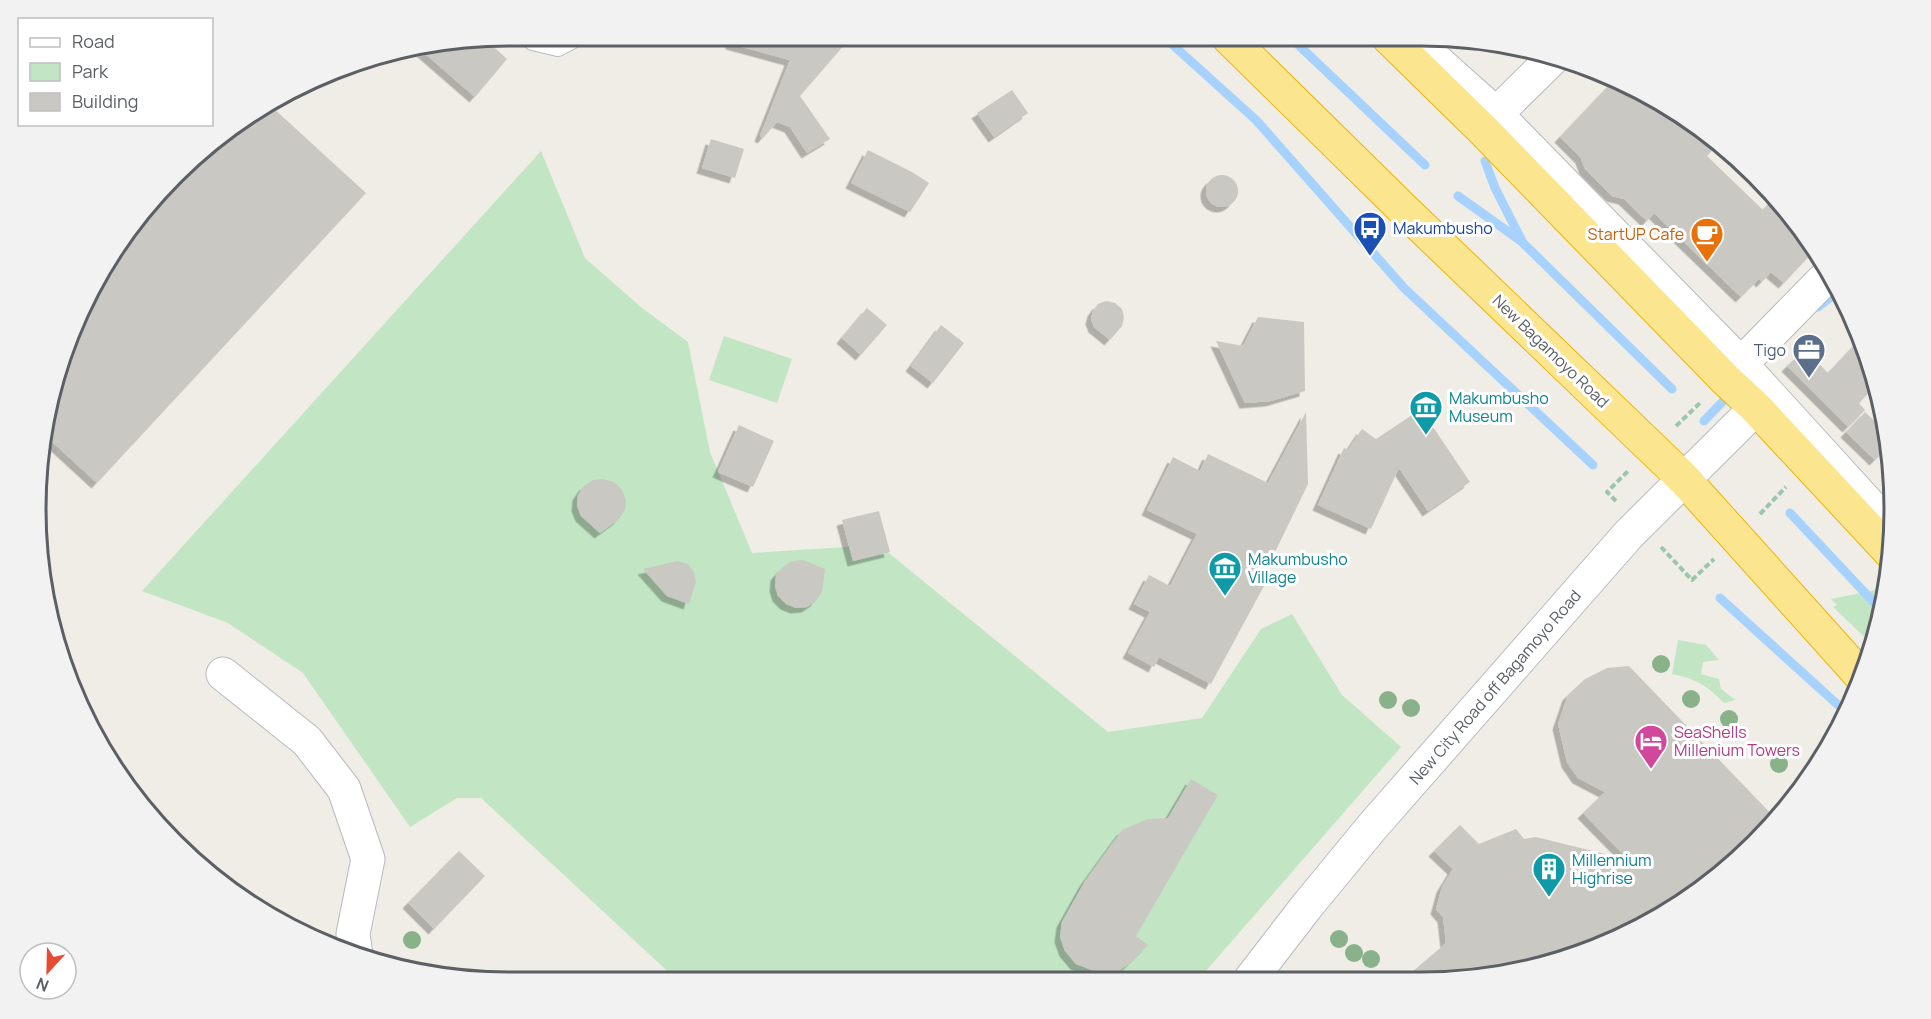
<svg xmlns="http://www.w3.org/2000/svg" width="1931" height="1019" font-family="Manrope,sans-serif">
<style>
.green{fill:#c2e6c4}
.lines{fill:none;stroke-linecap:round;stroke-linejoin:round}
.stream{stroke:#a6d2fd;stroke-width:9}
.building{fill:#cac8c2;filter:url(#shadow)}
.lane-casing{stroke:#b7babe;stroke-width:20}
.street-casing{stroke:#b7babe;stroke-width:35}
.secondary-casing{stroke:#b8bbc0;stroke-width:35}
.highway-casing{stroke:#efb404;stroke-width:35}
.path{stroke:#9bc6aa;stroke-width:4;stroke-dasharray:6 3;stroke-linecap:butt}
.lane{stroke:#fff;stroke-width:18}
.street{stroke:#fff;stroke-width:33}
.secondary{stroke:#fff;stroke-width:33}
.highway{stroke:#fbe68f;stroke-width:33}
.tree{fill:#89b28a}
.labels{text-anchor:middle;stroke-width:6;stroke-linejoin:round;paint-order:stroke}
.transit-label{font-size:16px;fill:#164399;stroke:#fff;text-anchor:start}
.food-label{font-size:16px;fill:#c56008;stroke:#fff;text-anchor:end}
.service-label{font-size:16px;fill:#4e5e75;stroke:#fff;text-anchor:end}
.street-label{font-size:16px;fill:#5c6065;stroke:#fff}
.culture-label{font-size:16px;fill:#0d838f;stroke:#fff;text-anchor:start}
.hotel-label{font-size:16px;fill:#b23c85;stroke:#fff;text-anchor:start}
.rim{fill:none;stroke:#5c6065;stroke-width:3}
</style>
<defs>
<filter id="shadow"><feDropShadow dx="-5.5" dy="5.5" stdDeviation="0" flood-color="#0004"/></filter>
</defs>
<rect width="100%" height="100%" fill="#efede5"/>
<g class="green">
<path d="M541,151l44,107 57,50 46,34 22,110 42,101 127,-8 229,187 94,-14 59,-89 31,-15 50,81 59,52 -203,233 -520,1 -197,-183h-24l-47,29 -107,-154 -75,-50 -86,-32z"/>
<path d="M724,336l68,23 -15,44 -68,-23z"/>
<path d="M1886,588l-7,44 -5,14 -41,-39 4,-2 -6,-6z"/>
<path d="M1678,640l28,5 13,15 -16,2 -2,12 18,5 2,10 14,11 -11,3c-18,-18 -27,-24 -52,-29z"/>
</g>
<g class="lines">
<g class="stream">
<path d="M1164,37l92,83 148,168 189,177"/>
<path d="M1290,37l135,128"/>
<path d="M1485,161l10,27 28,55 149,146"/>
<path d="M1458,196l63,45"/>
<path d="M1818,307l22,-17"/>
<path d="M1704,421l24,-25"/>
<path d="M1790,513l92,98"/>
<path d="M1720,598l128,116"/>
</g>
</g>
<g class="building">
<path d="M732,36h120l-52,60 30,43 -23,14 -17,-26 -13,-5 -14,16 -3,-2 30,-76 -59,-16z"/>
<path d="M486,40l21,19 -32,38 -53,-46z"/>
<path d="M1615,79l16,6 68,42 18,18 -10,11 56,54 13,-14 2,2 37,52 -31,33 -13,-11 -9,10 -3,-3 -18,18 -87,-84 -7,8 -23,-22 -12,-3 -27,-27 -4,-11 -21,-21z"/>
<path d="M1012,90l16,23 -34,24 -17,-24z"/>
<path d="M272,107l94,86 -269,290 -50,-46 5,-50 64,-140 105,-113z"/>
<path d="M711,139l33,10 -9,29 -33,-10z"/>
<path d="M868,150l44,22 17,11 -19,29 -59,-29z"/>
<circle cx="1222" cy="191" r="16"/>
<path d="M1106,301l9,2 7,6 2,8 -2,9 -12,14 -16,-13 -3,-8 2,-8 5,-7z"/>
<path d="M867,308l20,17 -26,30 -19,-17z"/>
<path d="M1258,317l46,5 1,69 -34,10 -26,2 -29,-62 27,5z"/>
<path d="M941,325l23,18 -31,40 -22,-17z"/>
<path d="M1861,338l9,20 6,27 -17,18 6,7 -17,17 -61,-61 18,-17 23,24z"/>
<path d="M1421,409l49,73 -42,29 -29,-43 -28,61 -53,-24 26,-57 4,2 14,-21 14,10z"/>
<path d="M1306,412l2,72 -48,99 4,3 -53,98 -52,-27 -5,10 -26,-14 22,-41 -16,-8 15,-29 21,11 27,-52 -50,-24 26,-53 27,14 8,-17 60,29z"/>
<path d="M1865,412l23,22 2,11 -15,15 -29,-28z"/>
<path d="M739,425l35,16 -21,46 -35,-15z"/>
<path d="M603,479l11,3 8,8 4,10 -1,10 -6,9 -19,14 -19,-17 -4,-10 1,-11 6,-9 9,-6z"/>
<path d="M879,511l11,41 -37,9 -11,-41z"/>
<path d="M803,560l22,9 -3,23 -6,9 -9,6 -11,1 -10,-4 -8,-8 -3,-10 1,-11 7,-8 9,-6z"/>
<path d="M678,561l10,3 6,8 2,10 -7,22 -22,-8 -24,-27z"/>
<path d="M1629,666l149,155 -1,1 -92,81 -83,44 -118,32h-80l42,-36 -3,-26 -7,-8 6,-22 11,-18 -19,-18 26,-26 19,19 37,-15 8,10 12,-2 93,23 -46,-47 22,-21 -27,-14 -11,-16 -9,-38 10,-29 17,-16 22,-11z"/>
<path d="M1191,779l27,16 -82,141 12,9 -18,18 -20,14 -34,-13 -11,-13 -5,-14 2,-15 23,-41 37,-51 26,-11 20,-1z"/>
<path d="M459,851l26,25 -51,53 -26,-26z"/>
</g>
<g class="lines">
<g class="lane-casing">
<path id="lane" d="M527,36l6,5 25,6 21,-11"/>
</g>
<g class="street-casing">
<g id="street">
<path d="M1410,37l86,77 245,250 153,168"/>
<path d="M1496,114l59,-58"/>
<path d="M1741,364l90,-92"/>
<path d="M223,674l84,67 37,48 24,70 -15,75 3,21"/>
</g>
</g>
<g class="secondary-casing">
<path id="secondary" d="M1250,980l57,-74 65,-79 257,-293 127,-126"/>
</g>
<g class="highway-casing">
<g id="highway">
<path d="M1228,37l176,173 280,269 178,198"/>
<path d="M1388,37l95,93 243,250 30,28 136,146"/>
</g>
</g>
<g class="path">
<path d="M1676,426l25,-24"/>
<path d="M1616,501l-9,-9 22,-22"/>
<path d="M1760,514l26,-27"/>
<path d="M1661,547l31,33 22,-21"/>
</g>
<use href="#lane" class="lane"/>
<use href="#street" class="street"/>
<use href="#secondary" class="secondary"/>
<use href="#highway" class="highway"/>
</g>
<g class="tree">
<circle cx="1661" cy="664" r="9"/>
<circle cx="1691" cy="699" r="9"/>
<circle cx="1388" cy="700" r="9"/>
<circle cx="1411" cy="708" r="9"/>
<circle cx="1729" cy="719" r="9"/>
<circle cx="1779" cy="764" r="9"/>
<circle cx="1339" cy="939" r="9"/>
<circle cx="412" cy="940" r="9"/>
<circle cx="1354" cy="953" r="9"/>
<circle cx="1371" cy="959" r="9"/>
</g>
<defs>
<g id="bus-pin" transform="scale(1.725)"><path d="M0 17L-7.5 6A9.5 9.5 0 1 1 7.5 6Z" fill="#1a4fb4" stroke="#fff"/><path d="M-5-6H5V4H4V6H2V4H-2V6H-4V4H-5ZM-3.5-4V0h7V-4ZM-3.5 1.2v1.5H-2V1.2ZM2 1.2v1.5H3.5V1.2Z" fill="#fff"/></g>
<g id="cafe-pin" transform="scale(1.725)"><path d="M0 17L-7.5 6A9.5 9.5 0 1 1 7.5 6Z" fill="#e8710a" stroke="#fff"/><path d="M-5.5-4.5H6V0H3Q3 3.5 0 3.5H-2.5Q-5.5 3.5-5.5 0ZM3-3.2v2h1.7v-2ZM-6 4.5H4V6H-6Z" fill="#fff"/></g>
<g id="office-pin" transform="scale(1.725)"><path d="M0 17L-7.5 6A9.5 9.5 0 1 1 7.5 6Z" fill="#5c6f8a" stroke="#fff"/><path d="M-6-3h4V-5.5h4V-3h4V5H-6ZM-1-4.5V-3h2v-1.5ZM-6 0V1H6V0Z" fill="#fff"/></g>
<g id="museum-pin" transform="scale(1.725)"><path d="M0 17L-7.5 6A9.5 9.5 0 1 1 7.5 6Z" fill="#0f9aa8" stroke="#fff"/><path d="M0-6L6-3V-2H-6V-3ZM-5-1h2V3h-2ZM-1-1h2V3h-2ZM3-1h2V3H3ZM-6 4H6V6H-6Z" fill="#fff"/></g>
<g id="hotel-pin" transform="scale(1.725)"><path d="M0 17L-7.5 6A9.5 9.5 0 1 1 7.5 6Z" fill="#d1479c" stroke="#fff"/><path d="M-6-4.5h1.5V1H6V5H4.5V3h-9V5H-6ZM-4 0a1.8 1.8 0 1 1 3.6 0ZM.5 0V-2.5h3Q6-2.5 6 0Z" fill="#fff"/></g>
<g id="building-pin" transform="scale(1.725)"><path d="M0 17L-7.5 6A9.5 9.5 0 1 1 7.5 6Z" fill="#0f9aa8" stroke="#fff"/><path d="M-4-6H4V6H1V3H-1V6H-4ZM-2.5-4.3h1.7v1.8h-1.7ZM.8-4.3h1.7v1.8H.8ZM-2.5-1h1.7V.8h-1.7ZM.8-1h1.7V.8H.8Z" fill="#fff"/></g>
</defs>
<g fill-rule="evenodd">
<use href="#bus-pin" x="1370" y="228"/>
<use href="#cafe-pin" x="1707" y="234"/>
<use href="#office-pin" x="1809" y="350"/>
<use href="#museum-pin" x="1426" y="407"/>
<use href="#museum-pin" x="1225" y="568"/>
<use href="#hotel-pin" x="1651" y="741"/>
<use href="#building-pin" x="1549" y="869"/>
</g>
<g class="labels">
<g class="transit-label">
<text x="1393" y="234">Makumbusho</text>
</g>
<g class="food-label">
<text x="1684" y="240">StartUP Cafe</text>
</g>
<g class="service-label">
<text x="1786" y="356">Tigo</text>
</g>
<g class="street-label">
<text transform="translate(1551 351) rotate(44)" y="6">New Bagamoyo Road</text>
<text transform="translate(1495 687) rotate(-49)" y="6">New City Road off Bagamoyo Road</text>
</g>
<g class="culture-label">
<text x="1449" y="404">Makumbusho<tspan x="1449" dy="18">Museum</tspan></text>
<text x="1248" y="565">Makumbusho<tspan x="1248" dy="18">Village</tspan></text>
<text x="1572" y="866">Millennium<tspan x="1572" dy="18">Highrise</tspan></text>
</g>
<g class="hotel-label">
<text x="1674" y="738">SeaShells<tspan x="1674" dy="18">Millenium Towers</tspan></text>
</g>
</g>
<path d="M0 0H1931V1019H0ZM509 46H1421A463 463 0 0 1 1884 509V509A463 463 0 0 1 1421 972H509A463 463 0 0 1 46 509V509A463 463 0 0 1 509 46Z" fill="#f2f2f3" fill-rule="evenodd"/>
<path class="rim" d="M509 46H1421A463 463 0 0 1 1884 509V509A463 463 0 0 1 1421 972H509A463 463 0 0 1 46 509V509A463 463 0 0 1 509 46Z"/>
<rect x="18" y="18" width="195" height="108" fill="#ffffff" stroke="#bebfc1" stroke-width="1.5"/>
<rect x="30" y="38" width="30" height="9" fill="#ffffff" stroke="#bebfc1" stroke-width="1.5"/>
<text x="72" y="48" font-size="18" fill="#5c6065">Road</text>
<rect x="30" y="63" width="30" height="18" fill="#c2e6c4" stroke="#bebfc1" stroke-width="1.5"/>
<text x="72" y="78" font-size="18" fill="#5c6065">Park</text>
<rect x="30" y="93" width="30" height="18" fill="#cac8c2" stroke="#bebfc1" stroke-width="1.5"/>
<text x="72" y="108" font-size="18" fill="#5c6065">Building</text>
<g transform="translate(48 971) rotate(202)"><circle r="28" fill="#ffffff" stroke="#bebfc1" stroke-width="1.5"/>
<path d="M0-4.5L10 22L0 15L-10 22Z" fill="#e64c33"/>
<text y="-9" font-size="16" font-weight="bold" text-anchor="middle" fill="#5c6065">N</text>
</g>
</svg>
